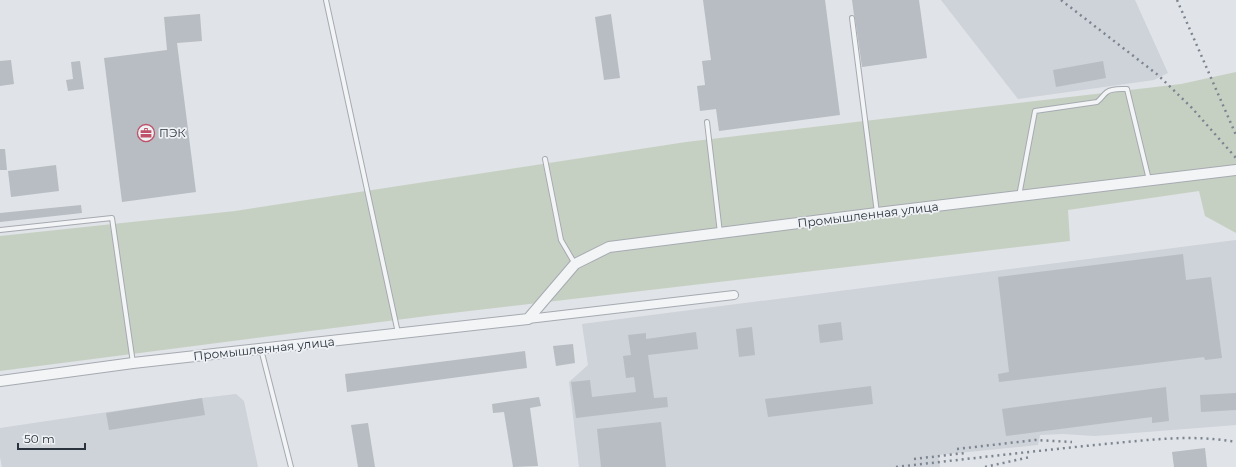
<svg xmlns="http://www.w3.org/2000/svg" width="1236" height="467" font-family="Montserrat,sans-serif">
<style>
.built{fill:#ced2d9}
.green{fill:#c6d0c2}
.building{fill:#b8bdc3}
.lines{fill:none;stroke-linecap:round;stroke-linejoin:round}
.service-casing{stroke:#a6aab1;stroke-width:6}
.minor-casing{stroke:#a6aab1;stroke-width:10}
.tertiary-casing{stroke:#a6aab1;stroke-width:12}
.service{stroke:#f2f4f6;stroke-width:4}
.minor{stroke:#f2f4f6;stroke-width:8}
.tertiary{stroke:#f2f4f6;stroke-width:10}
.rail{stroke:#7b848f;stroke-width:2.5;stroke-dasharray:2 4;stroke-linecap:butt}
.labels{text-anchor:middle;stroke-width:3.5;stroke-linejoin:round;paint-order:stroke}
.poi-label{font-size:12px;fill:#2a323d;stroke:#eff2f5;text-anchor:start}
.street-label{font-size:12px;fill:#2a323d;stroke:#eff2f5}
</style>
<rect width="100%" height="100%" fill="#e0e3e7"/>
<g class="built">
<path d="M941,0h194l33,73 -14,7 -136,19z"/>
<path d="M1236,240v185l-141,11 -32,-2 -23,1 -2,10 -100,10 2,12h-361l-10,-85 19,-17 -6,-41z"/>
<path d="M236,394l8,7 14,66h-256l-2,-10v-29l202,-30z"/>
</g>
<path class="green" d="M1236,72v161l-31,-17 -6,-25 -131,19 2,31 -635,74 -435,56v-135l235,-25 451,-69 495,-58z"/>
<g class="building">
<path d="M703,0h122l15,115 -121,16 -3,-22 -16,2 -3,-25 8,-1 -3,-24 9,-1z"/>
<path d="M852,0h67l8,58 -65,9 -7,-49 -1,-3z"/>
<path d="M200,14l2,27 -25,2 19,149 -74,10 -18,-144 63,-8 -3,-33z"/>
<path d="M611,14l9,64 -16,2 -9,-63z"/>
<path d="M11,60l3,24 -14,2v-25z"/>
<path d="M80,61l4,28 -16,2 -2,-11 7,-1 -2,-17z"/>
<path d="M1103,61l3,17 -50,9 -3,-17z"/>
<path d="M0,149h5l2,21h-7z"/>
<path d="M56,165l3,26 -48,6 -3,-26z"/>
<path d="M81,205l1,8 -82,9v-9z"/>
<path d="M1183,254l3,26 25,-3 11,81 -17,2 -1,-3 -205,25 -1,-8 11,-2 -11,-95z"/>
<path d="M841,322l2,18 -23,3 -2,-18z"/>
<path d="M752,327l3,28 -16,2 -3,-28z"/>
<path d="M696,332l2,17 -50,6 6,43 13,-1 1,10 -92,11 -5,-36 19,-2 2,17 44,-5 -2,-15 -8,1 -3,-22 8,-1 -3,-20 18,-2v6z"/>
<path d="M573,344l2,19 -19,3 -3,-20z"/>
<path d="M525,351l2,17 -180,24 -2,-18z"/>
<path d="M871,386l2,18 -105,13 -3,-18z"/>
<path d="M1166,387l3,34 -17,2v-6l-146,19 -4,-27z"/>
<path d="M1236,393v17l-35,2 -1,-17z"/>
<path d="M539,397l2,9 -11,2 8,58 -25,1 -9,-55 -11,1 -1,-9z"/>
<path d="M202,398l3,17 -96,15 -3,-17z"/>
<path d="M661,422l5,45h-65l-4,-38z"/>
<path d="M368,423l7,44h-17l-7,-42z"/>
<path d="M1205,448l2,19h-33l-2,-15z"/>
</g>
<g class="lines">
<g class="service-casing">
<g id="service">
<path d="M326,0l72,333"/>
<path d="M852,18l25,195"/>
<path d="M707,122l13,111"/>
<path d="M545,159l16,81 14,24"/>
<path d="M1019,196l16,-85 62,-9c4,-3 6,-7 10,-10 5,-4 14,-3 20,-3l22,91"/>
<path d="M0,230l112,-12 21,145"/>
<path d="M261,349l30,118"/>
</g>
</g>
<g class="minor-casing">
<path id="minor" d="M528,319l206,-24"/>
</g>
<g class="tertiary-casing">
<path id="tertiary" d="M0,381l133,-18 395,-44 47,-55 34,-17 268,-34 359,-43"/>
</g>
<use href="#service" class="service"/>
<use href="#minor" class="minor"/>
<use href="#tertiary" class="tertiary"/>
<g class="rail">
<path d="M1061,0l97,75 34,33 44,50"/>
<path d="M1177,0l59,135"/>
<path d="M957,449l78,-9 37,2"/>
<path d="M914,459l51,-6"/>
<path d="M896,467c70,-8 139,-16 209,-23 44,-4 87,-10 131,-2"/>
<path d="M985,467l45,-10"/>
</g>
</g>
<defs>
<g id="office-ring" transform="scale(0.9)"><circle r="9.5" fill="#eff2f5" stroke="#bf5268" stroke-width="1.5"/><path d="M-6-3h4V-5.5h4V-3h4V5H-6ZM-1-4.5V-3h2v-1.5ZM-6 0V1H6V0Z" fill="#bf5268"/></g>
</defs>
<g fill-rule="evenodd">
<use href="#office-ring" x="146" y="133"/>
</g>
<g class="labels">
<g class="poi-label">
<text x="159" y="137">ПЭК</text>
</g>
<g class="street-label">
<text transform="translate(868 215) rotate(-7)" y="4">Промышленная улица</text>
<text transform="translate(264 349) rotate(-6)" y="4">Промышленная улица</text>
</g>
</g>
<path d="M18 443v6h67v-6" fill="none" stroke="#2a323d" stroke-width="2"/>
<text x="24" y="443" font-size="12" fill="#2a323d" stroke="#eff2f5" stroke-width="3" paint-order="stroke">50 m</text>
</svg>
